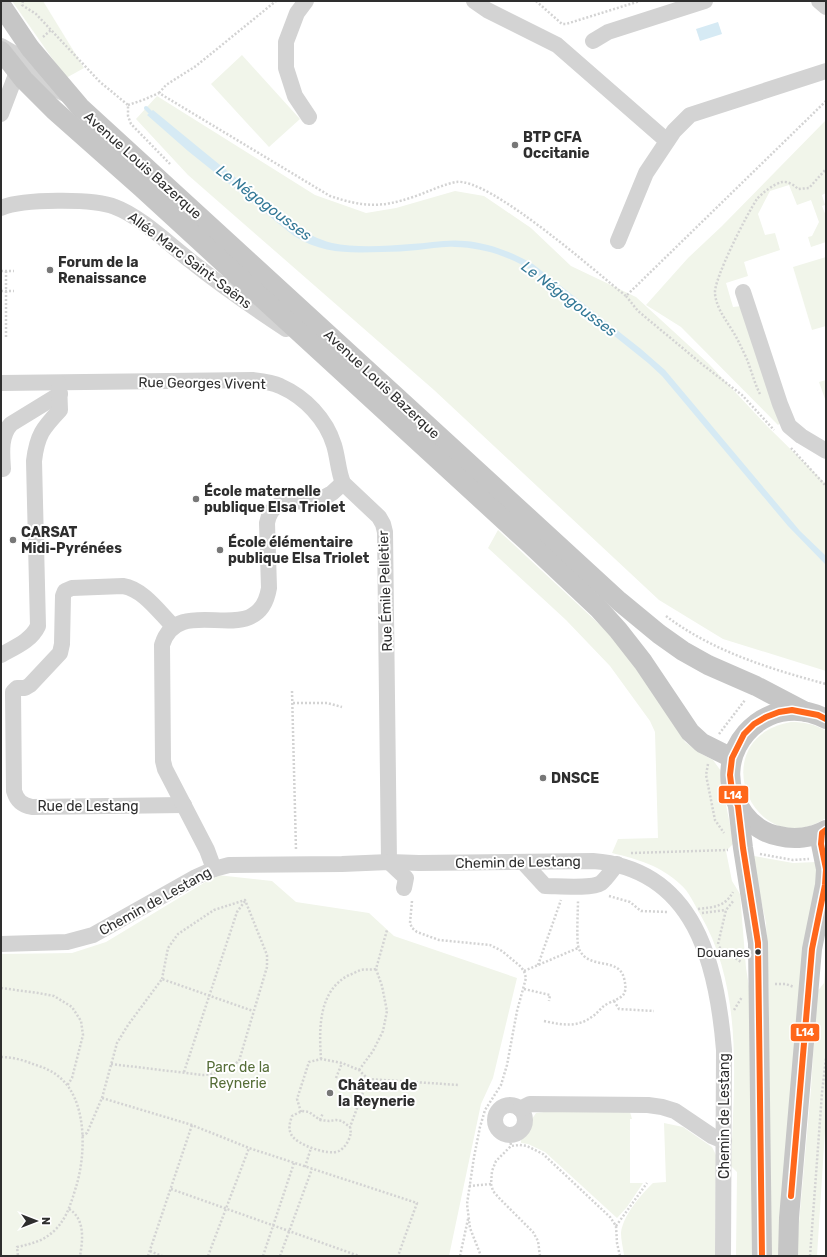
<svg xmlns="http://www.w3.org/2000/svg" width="827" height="1257" font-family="Rubik,sans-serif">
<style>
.green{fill:#f1f5ea}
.water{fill:#d6eaf4}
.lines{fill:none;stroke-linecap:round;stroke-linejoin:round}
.stream{stroke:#d6eaf4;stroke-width:4}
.path{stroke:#d3d3d3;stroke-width:2.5;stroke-dasharray:2 2;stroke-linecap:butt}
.minor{stroke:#d3d3d3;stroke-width:16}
.major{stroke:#c6c6c6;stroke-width:20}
.path-bridge{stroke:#d3d3d3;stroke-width:2.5;stroke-dasharray:2 2;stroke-linecap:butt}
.bus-1-casing{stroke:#fff;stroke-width:9}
.bus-1{stroke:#ff671b;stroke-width:6}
.poi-dot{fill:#777;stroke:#fff;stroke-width:1.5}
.bus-dot{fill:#2e2e2e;stroke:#fff;stroke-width:1.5}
.labels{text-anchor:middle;stroke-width:4;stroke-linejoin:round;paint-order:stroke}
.bus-label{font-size:13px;fill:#2e2e2e;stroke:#fff;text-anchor:end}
.poi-label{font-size:14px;font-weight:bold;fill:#2e2e2e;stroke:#fff;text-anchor:start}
.street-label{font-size:14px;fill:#2e2e2e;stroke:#fff}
.park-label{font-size:14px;fill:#556d37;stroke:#fff}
.water-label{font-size:15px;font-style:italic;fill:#347997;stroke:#fff}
.line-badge{stroke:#fff;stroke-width:1.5}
.badge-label{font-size:11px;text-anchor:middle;font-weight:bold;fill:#fff}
</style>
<rect width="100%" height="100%" fill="#fff"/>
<g class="green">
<path d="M12,1h31l41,67 -18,10z"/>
<path d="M242,55l58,64 -31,28 -58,-63z"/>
<path d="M157,96l158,99 51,18 30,-5 59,-17 29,5 47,32 40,38 65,31 73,67 59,63 58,57v187l-103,-32 -64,-39 -225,-210 -246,-215 -52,-56z"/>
<path d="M826,120v73l-4,2 3,10 -3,1 4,10v26l-15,5 -3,-10 4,-1 7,-14 -8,-22 -14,5 -8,-20 -19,6 -12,23 7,21 10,-2 5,17 -36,12 4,14 -22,7 7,24 9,-1 39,116 -3,3 -97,-98 -35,-22 42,-47 34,-32z"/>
<path d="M826,257v69l-14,4 -19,-63z"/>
<path d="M826,380v19h-1l-6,-17z"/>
<path d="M498,530l115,107 64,89 8,16 15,11 13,7 8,11v11l13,61 -8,8 6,30 8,13 6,74 5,31 1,257h-16l1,-84 -6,-6c3,-85 13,-176 -31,-252 -6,-10 -11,-23 -20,-30 -19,-18 -43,-25 -68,-31l6,-14 40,-1 -3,-106 -5,-11 -40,-55 -44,-46 -78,-72z"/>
<path d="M791,722c13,0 24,2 35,9v87c-73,47 -125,-80 -35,-96z"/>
<path d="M754,856l39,7 23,-1 3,12 -37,382h-13v-254l-3,-79 -10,-46z"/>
<path d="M217,875l55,6 24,21 73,11 25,23 123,42 -24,100 -12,26 -32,152h-448v-302l71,-1 34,-11z"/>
<path d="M826,956v159l-9,141h-21l15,-167 6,-97 7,-9z"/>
<path d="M544,1112h86l2,7h-2v64h13l-16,24 -10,11 -72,-66 -17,-8 -7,-1v-3l9,-11 2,-10 4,-6z"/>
<path d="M664,1123l19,4 29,20 4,8 -1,101 -91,-1c-1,-7 -3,-15 -3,-22 2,-18 20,-38 32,-50l13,-1z"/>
</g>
<g class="water">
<path d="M718,22l4,12 -22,7 -4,-12z"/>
<path d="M153,110c34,28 68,56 103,84 23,18 47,42 76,49 23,5 55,3 79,1 18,-1 36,-5 54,-3 24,2 47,11 68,23l108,85 24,21 135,161 26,25v9l-38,-39 -126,-150 -14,-13 -111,-89c-26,-17 -51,-26 -82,-27 -12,-1 -25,2 -37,3 -12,1 -24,2 -36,2 -33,1 -59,2 -88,-16l-106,-85 -41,-36z"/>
</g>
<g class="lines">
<path class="stream" d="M146,108l8,8"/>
<g class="path">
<path d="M23,1l-1,4 14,9 64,68 28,23v11l3,8 39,40"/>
<path d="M536,1l26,23h4l74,-23"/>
<path d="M43,37l8,-7"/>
<path d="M159,93l7,-8 30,-19 80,-65"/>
<path d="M128,105l15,-5 16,-7 171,103c33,11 51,12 83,1 15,-5 28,-12 43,-15 33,-5 141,91 170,114l200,-195"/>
<path d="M1,271h13"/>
<path d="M6,271v66"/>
<path d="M626,296l12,15 65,54 39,30 32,35"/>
<path d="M760,394c-6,-12 -9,-25 -14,-37 -4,-8 -7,-15 -11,-22 -8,-14 -18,-25 -20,-41 -2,-14 33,-82 42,-95 5,-6 17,-15 25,-17 6,-1 12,3 16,7l11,-1 17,-19"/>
<path d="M791,448l35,38"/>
<path d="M666,616c46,35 104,53 160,68"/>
<path d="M292,691l4,159"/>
<path d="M293,703h34l15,4"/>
<path d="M719,734l26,-34"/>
<path d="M708,764l-2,11 9,45 9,13"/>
<path d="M631,853l97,-3"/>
<path d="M760,854l33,6 16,-1"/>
<path d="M609,896l21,6 11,9 27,1"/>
<path d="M412,901l-2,22 2,5 5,4 22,8 51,5 12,6 18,15 4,5 2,7 -9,33 -10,54 -6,20 -16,25 -5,17 -6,30 -7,47 3,24 11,28"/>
<path d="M698,909c16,-2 27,-2 35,-17"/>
<path d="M702,913l24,-3"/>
<path d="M718,944l8,-34 8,-10"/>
<path d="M719,947l22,15"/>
<path d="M538,965l23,-65"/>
<path d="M524,971l54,-23"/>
<path d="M775,984h11l8,3"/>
<path d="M1,988l37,5 16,3 18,11 9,14 2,14 -11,43 -5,8"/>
<path d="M524,989l26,6 -1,6"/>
<path d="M614,1001l5,8 35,2"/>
<path d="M734,1010l8,-13"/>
<path d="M544,1021c18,4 34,7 49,-5 5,-3 8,-9 14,-12 13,-7 22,-6 17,-26 -6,-22 -35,-7 -45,-29 -3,-6 -1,-39 -1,-48"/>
<path d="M1,1057c11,0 22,3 32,7 9,3 18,6 25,12 30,23 28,79 18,111 -5,16 -9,31 -21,43 -11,11 -24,14 -38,17l1,9"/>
<path d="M321,1059c-2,-30 -3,-68 28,-84 4,-1 8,-4 12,-5 5,-1 10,0 15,-1"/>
<path d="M111,1064l92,11c13,-1 26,-6 36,-14l28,-94v-12l-22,-55 -31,10 -36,24 -10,14 -6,31"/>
<path d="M359,1070l14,-19 10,-20 4,-20 -5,-25 -6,-17 11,-39"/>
<path d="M184,1072l53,-160 8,-11"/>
<path d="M336,1078l6,-15"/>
<path d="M368,1079l91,6"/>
<path d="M102,1098l15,-55 11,-18 34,-46 91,32"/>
<path d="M301,1112l-4,-13 12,-37 12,-3 21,4 17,7 9,9 -18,48c1,5 1,7 -1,12 -2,5 -5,9 -10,12 -10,5 -43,-6 -48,-17 -3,-6 -1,-12 1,-18l10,-5 7,1 11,8 9,1 7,-1 6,1 8,6"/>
<path d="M320,1120l3,-7"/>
<path d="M510,1135l1,11"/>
<path d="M82,1136l5,-3 15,-35 90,27 57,23 168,55 -19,53"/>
<path d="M305,1167l6,-19"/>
<path d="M469,1186l22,-2"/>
<path d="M171,1189l188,67"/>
<path d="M69,1209c16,10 14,30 11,47"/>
<path d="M616,1226l31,-43"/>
<path d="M150,1251l12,5"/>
<path d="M148,1256l44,-131"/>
<path d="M208,1256l41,-108"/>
<path d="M263,1256l31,-93"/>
<path d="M280,1256l32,-87"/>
<path d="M460,1256l8,-37"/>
<path d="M540,1256l-2,-15 -5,-9 -33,-33 -7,-8 -2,-7 1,-13 4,-10 15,-15 8,-1 8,1 16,8 67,63 6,9 1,17 3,13"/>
<path d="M810,1256l12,-163 4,-35"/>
</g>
<g class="minor">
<path d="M306,1l-9,12 -11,29v26l9,28 14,21"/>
<path d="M474,1l13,9 70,35 110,96"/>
<path d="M819,1l7,6"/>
<path d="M593,41l15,-9 97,-31"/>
<path d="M1,46l19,11 24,26 25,13"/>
<path d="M1,114l16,-42"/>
<path d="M1,208c20,-9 93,-10 114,-1 25,9 55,38 77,55 30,24 62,46 94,67"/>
<path d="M618,241l28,-68 28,-42 16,-16 136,-44"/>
<path d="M743,292l37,112 9,22 12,10 25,15"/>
<path d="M1,383l252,-3c9,1 19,2 27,6 25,11 46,33 54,59 4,13 4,26 9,38l36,34 4,7 2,8 4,330 17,16 -2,10"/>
<path d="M3,469c-1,-16 -3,-33 8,-45l49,-30"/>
<path d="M173,626c-14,-14 -30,-37 -50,-40l-51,2 -7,3 -2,5 -1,48 -2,9 -30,32 -5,3h-8l-4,4 1,99c3,10 8,14 18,16l152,-2"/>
<path d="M1,655c14,-8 30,-14 37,-29l-4,-165c3,-26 9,-33 26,-51l-1,-27"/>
<path d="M523,862l22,24c12,0 47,3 56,-3 6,-5 11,-13 16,-19"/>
<path d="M214,869l-7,-19 -42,-81 -2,-8 -1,-116c17,-56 96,9 107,-57l-2,-65c5,-27 28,-21 49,-21l16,-9 11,-10"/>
<path d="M1,944l66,-2 26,-7 103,-58 18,-8 15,-4 113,-1 47,-2 30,1 174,-2c102,8 124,103 131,189l-1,206"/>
<circle cx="510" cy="1120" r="15"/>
<path d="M520,1109l10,-5 118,1 14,2 13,4 37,25 12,5"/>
</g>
<g class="major">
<path d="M1,5l29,43 50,59 539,494 40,33 24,17 25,14 48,21 50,26"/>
<path d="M1,51l23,29 30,30 88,78 388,356 69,65 19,21 25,32 47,70 12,11 30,15"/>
<path d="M826,719c-62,-33 -124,39 -82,95 8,11 21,20 35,22 15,4 33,2 47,-6"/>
<path d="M738,806l5,42 15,95 4,313"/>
<path d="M822,833l-1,11 5,25"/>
<path d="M788,1256l1,-38 23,-269 13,-64 1,-15"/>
</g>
<path class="path-bridge" d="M1,291h13"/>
<g class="bus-1-casing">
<g id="bus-1">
<path d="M826,830l-4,3 -1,11 5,25"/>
<path d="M791,1196l21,-247 13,-64 1,-15"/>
<path d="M762,1256l-4,-313 -15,-95 -5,-42 -6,-15 -2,-16 2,-17 12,-24 10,-10 12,-7 13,-5 13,-2 26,5 8,4"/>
</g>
</g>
<use href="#bus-1" class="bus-1"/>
</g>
<g class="poi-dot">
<circle cx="515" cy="145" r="4"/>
<circle cx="50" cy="270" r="4"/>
<circle cx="196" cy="499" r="4"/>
<circle cx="13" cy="540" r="4"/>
<circle cx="220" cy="550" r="4"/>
<circle cx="543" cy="778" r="4"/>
<circle cx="330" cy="1093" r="4"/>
</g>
<circle class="bus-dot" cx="758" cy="952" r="3.5"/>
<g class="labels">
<g class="bus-label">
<text x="750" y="957">Douanes</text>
</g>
<g class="poi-label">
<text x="523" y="142">BTP CFA<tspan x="523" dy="16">Occitanie</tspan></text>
<text x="58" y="267">Forum de la<tspan x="58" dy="16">Renaissance</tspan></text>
<text x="204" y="496">École maternelle<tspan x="204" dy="16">publique Elsa Triolet</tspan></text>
<text x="21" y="537">CARSAT<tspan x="21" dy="16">Midi-Pyrénées</tspan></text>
<text x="228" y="547">École élémentaire<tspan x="228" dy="16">publique Elsa Triolet</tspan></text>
<text x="551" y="783">DNSCE</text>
<text x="338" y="1090">Château de<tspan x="338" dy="16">la Reynerie</tspan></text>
</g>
<g class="street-label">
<text transform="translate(143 165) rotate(42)" y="5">Avenue Louis Bazerque</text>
<text transform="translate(190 260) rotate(37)" y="5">Allée Marc Saint-Saëns</text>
<text transform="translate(202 383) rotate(1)" y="5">Rue Georges Vivent</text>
<text transform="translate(382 384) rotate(43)" y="5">Avenue Louis Bazerque</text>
<text transform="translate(385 591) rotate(-92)" y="5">Rue Émile Pelletier</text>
<text x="88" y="811">Rue de Lestang</text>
<text transform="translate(518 862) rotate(-1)" y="5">Chemin de Lestang</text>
<text transform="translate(155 901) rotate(-29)" y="5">Chemin de Lestang</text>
<text transform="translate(724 1116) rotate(-90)" y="5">Chemin de Lestang</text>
</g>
<g class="park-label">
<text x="238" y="1072">Parc de la<tspan x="238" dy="16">Reynerie</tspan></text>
</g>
<g class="water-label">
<text transform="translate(264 203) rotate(37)" y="5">Le Négogousses</text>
<text transform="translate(569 299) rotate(37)" y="5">Le Négogousses</text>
</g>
</g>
<g class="line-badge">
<rect x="718" y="785" width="31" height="19" rx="4" fill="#ff671b"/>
<rect x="790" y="1023" width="30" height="19" rx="4" fill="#ff671b"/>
</g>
<g class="badge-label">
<text x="733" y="799">L14</text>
<text x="805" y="1036">L14</text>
</g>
<rect width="827" height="1257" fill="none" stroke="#2e2e2e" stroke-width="4"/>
<g transform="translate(36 1221) rotate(90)" stroke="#ffffff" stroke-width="3" paint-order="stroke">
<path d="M0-3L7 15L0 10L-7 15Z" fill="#2e2e2e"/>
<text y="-6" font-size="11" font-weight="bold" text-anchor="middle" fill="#2e2e2e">N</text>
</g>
</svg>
